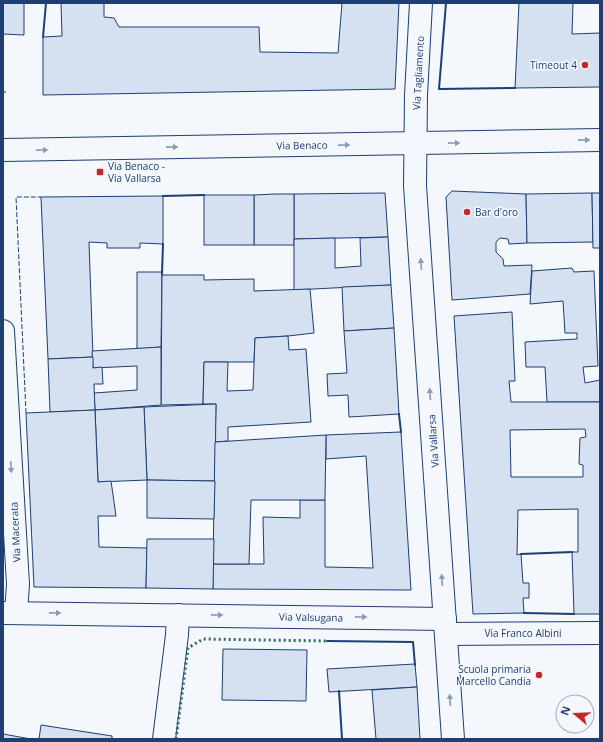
<svg xmlns="http://www.w3.org/2000/svg" width="603" height="742" font-family="'Open Sans',sans-serif">
<style>
.building{fill:#d5e0f0;stroke:#1d3f73;fill-rule:evenodd}
.lines{fill:none;stroke-linecap:round;stroke-linejoin:round}
.minor-casing{stroke:#1d3f73;stroke-width:24}
.minor{stroke:#f4f7fb;stroke-width:22}
.hedge{stroke:#2c6c60;stroke-width:3;stroke-dasharray:2 3;stroke-linecap:butt}
.fence{stroke:#1d3f73;stroke-width:1;stroke-dasharray:5 2;stroke-linecap:butt}
.wall{stroke:#1d3f73;stroke-width:2}
.oneway{fill:#889bb7}
.poi-dot{fill:#c62828;stroke:#f4f7fb;stroke-width:1.5}
.labels{text-anchor:middle;stroke-width:3;stroke-linejoin:round;paint-order:stroke}
.poi-label{font-size:10px;fill:#1d3f73;stroke:#f4f7fb;text-anchor:end}
.street-label{font-size:10px;fill:#1d3f73;stroke:#f4f7fb}
</style>
<rect width="100%" height="100%" fill="#f4f7fb"/>
<g class="building">
<path d="M3,3h21v32l-21,-1z"/>
<path d="M61,3h43v14l10,1 5,9h140l1,25 78,1 4,-50h57l-4,86 -352,6v-58l19,-1z"/>
<path d="M519,3h54l-1,31 28,-1v54l-85,1z"/>
<path d="M452,191l74,3 1,49 -18,1 -1,-5 -8,-1 -4,4v10l7,7 1,7 28,-1 -2,29 -78,6 -6,-103z"/>
<path d="M385,193l3,44 -94,2v-45z"/>
<path d="M592,193l1,49 -66,1 -1,-49z"/>
<path d="M592,193h8v55h-7z"/>
<path d="M275,194h19v51h-40v-50z"/>
<rect x="204" y="195" width="50" height="50"/>
<path d="M163,196v48l-23,-1v5h-33v-5l-18,-1 4,115 -45,2 -7,-162z"/>
<path d="M388,237l3,48 -97,5v-51l41,-1v30l26,-2 -1,-28z"/>
<path d="M572,268l2,4 20,-1 4,95 -15,1 2,16 15,-3v22h-53l-2,-35h-19l-1,-25 52,-3v-6h-12l-2,-32 -33,3 2,-33z"/>
<path d="M137,272h25l-1,75 -24,2z"/>
<path d="M162,275h42v5l50,-1v12l56,-2 4,44 -26,3 -33,2 -1,24h-50l-1,42 -42,1z"/>
<path d="M391,285l3,43 -50,3 -2,-44z"/>
<path d="M512,312l3,69h-6l2,21h89v212h-26l-2,-62h6v-43l-60,1 -1,45 4,-1 2,29h6v15h-6l1,15 -51,1 -19,-298zM585,429l1,8 -6,1 -1,26 4,1v12h-72l-1,-47z"/>
<path d="M394,328l5,86 -50,3 -1,-22 -20,1 -1,-22 20,-1 -3,-42z"/>
<path d="M288,336l1,14 17,-1 5,73 -83,5v14l-13,1 1,-38h-13l1,-42h24l-1,29 26,-1 2,-52z"/>
<path d="M161,347v58l-66,5 -1,-17 43,-3v-24l-44,2 -1,-17z"/>
<path d="M93,357v11l9,-1 1,17h-9l1,26 -45,2 -2,-53z"/>
<path d="M216,404l-1,77 -68,-1 -3,-73z"/>
<path d="M144,407l3,73 -49,2 -3,-72z"/>
<path d="M95,410l3,72 13,-1 5,35h-18l1,31 48,1 -1,40 -112,-1 -8,-174z"/>
<path d="M401,432l10,158 -198,-1v-25h51l-1,-47 37,1v-18h25v67l48,1 -7,-112 -40,3v-24z"/>
<path d="M326,435l-1,65h-74l-2,64h-36l2,-122z"/>
<path d="M147,480l68,1 -1,38 -67,-1z"/>
<path d="M147,539h67l-1,50 -67,-1z"/>
<path d="M223,649l84,1 -1,51 -84,-1z"/>
<path d="M415,664l2,23 -88,5 -2,-23z"/>
<path d="M417,687l3,52h-44l-4,-49z"/>
<path d="M41,725l71,11v3h-73z"/>
<path d="M3,734l28,5h-28z"/>
</g>
<g class="lines">
<g class="minor-casing">
<g id="minor">
<path d="M421,3l-5,92 -1,91 38,553"/>
<path d="M3,150l597,-10"/>
<path d="M3,331l15,253 -2,29"/>
<path d="M3,613l442,6"/>
<path d="M446,634l154,-1"/>
<path d="M164,739l13,-104 1,-20"/>
</g>
</g>
<use href="#minor" class="minor"/>
<path class="hedge" d="M176,739l12,-91 15,-9 124,2"/>
<g class="fence">
<path d="M3,92h3"/>
<path d="M26,413l-10,-216h25"/>
</g>
<g class="wall">
<path d="M446,3l-7,86 76,-1"/>
<path d="M43,37l3,-34"/>
<path d="M163,196l41,-1"/>
<path d="M162,274l1,-30"/>
<path d="M399,414l2,18"/>
<path d="M521,554l51,-2"/>
<path d="M524,613l50,1"/>
<path d="M327,641l86,1 2,23"/>
<path d="M339,691l3,48"/>
</g>
</g>
<defs><path id="oneway-solid" d="M-6-.8H1V-3.2L6.5 0L1 3.2V.8H-6Z"/></defs>
<g class="oneway">
<use href="#oneway-solid" transform="translate(584 140) rotate(-1)"/>
<use href="#oneway-solid" transform="translate(454 143) rotate(-1)"/>
<use href="#oneway-solid" transform="translate(344 145) rotate(-1)"/>
<use href="#oneway-solid" transform="translate(172 147) rotate(-1)"/>
<use href="#oneway-solid" transform="translate(42 150) rotate(-1)"/>
<use href="#oneway-solid" transform="translate(421 264) rotate(-94)"/>
<use href="#oneway-solid" transform="translate(430 394) rotate(-94)"/>
<use href="#oneway-solid" transform="translate(11 467) rotate(87)"/>
<use href="#oneway-solid" transform="translate(442 580) rotate(-94)"/>
<use href="#oneway-solid" transform="translate(55 613) rotate(1)"/>
<use href="#oneway-solid" transform="translate(217 615) rotate(1)"/>
<use href="#oneway-solid" transform="translate(361 617) rotate(1)"/>
<use href="#oneway-solid" transform="translate(450 700) rotate(-94)"/>
</g>
<g class="poi-dot">
<circle cx="585" cy="65" r="4"/>
<rect x="96" y="168" width="8" height="8" rx="2"/>
<circle cx="467" cy="212" r="4"/>
<circle cx="539" cy="675" r="4"/>
</g>
<g class="labels">
<g class="poi-label">
<text x="577" y="69">Timeout 4</text>
<text x="108" y="170" text-anchor="start">Via Benaco -<tspan x="108" dy="12">Via Vallarsa</tspan></text>
<text x="475" y="216" text-anchor="start">Bar d'oro</text>
<text x="531" y="673">Scuola primaria<tspan x="531" dy="12">Marcello Candia</tspan></text>
</g>
<g class="street-label">
<text transform="translate(418 73) rotate(-87)" y="4">Via Tagliamento</text>
<text transform="translate(302 145) rotate(-1)" y="4">Via Benaco</text>
<text transform="translate(433 441) rotate(-94)" y="4">Via Vallarsa</text>
<text transform="translate(15 532) rotate(-93)" y="4">Via Macerata</text>
<text transform="translate(311 617) rotate(1)" y="4">Via Valsugana</text>
<text x="523" y="637">Via Franco Albini</text>
</g>
</g>
<rect width="603" height="742" fill="none" stroke="#1d3f73" stroke-width="8"/>
<g transform="translate(575 714) rotate(289)"><circle r="19" fill="#f4f7fb" stroke="#9eadc5"/>
<path d="M0-3L7 15L0 10L-7 15Z" fill="#c62828"/>
<text y="-6" font-size="11" font-weight="bold" text-anchor="middle" fill="#1d3f73">N</text>
</g>
</svg>
